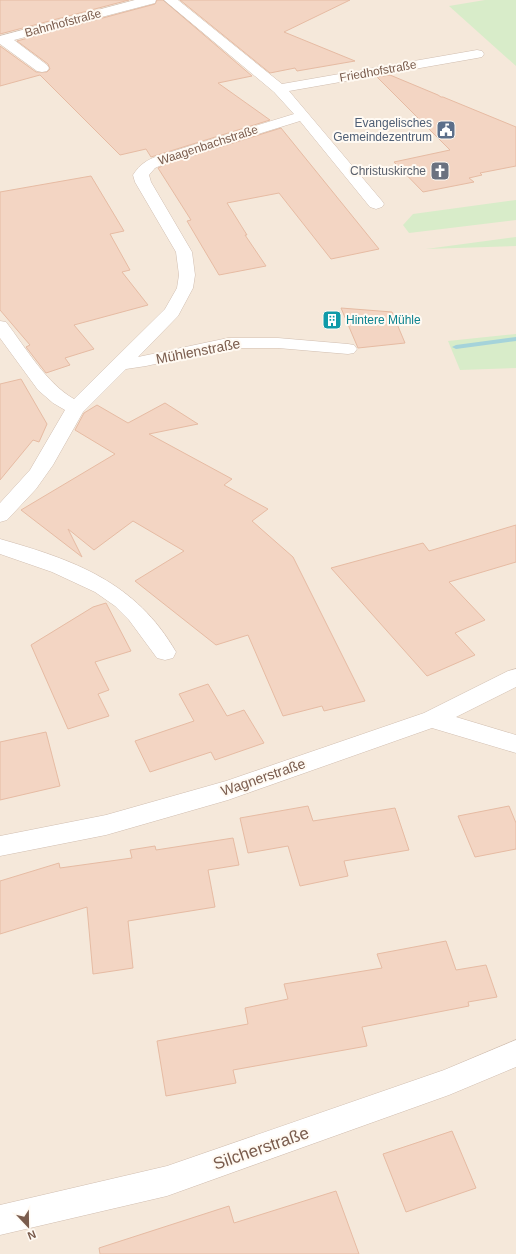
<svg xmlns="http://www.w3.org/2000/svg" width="516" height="1254" font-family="Arial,sans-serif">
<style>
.residential{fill:#f5e8da}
.green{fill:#d8ecc9}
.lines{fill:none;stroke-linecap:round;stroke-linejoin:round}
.stream{fill:#a5d3da;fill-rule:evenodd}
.building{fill:#f3d5c3;stroke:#e6bba3}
.minor-casing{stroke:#d1beb0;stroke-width:1}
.minor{fill:#fff;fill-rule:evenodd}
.labels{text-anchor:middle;stroke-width:4;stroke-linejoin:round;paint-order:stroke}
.far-street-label{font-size:12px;fill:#7a5c4d;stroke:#fffaf3}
.far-service-label{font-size:12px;fill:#4e5e75;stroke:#fffaf3;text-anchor:end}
.far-worship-label{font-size:12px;fill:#5b616d;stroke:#fffaf3;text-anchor:end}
.far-culture-label{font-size:12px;fill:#0d838f;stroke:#fffaf3;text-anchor:start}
.street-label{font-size:14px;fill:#7a5c4d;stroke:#fffaf3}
.near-street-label{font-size:17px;fill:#7a5c4d;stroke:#fffaf3}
</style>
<rect width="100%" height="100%" fill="#fdf6ec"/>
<rect class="residential" x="0" y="0" width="516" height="1254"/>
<g class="green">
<path d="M485,0h31v66l-67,-60z"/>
<path d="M516,200v20l-107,13 -6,-8 10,-11z"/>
<path d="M516,237v9l-90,3z"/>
<path d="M516,334v34l-56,2 -12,-29z"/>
</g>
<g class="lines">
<path class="stream" d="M516,337v4l-60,8 -4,-2 4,-2z"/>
</g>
<g class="building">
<path d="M0,0h129l-129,34z"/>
<path d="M157,0h6l89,76 -34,7 52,37 -119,37 -5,-8 -26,6 -80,-80 -40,11v-40l36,26h11l3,-3 -2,-5 -31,-23 138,-37z"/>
<path d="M180,0h170l-66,32 71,29 -58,10 -2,-3 -25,5z"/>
<path d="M390,75l48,20 3,2h2l73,30v39l-36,7 2,2 -13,3 5,4 -51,10 -29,-30 56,-12 -73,-73z"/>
<path d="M281,128l98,121 -48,10 -52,-66 -52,10 20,32h-2l21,31 -47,9 -32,-54 4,-1 -33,-52 11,-5z"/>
<path d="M91,176l33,55 -14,3 20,36 -8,2 26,33 -74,20 20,24 -29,9 5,7 -24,8 -20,-26 4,-2 -30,-35v-118z"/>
<path d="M341,308l51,4 13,31 -47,5z"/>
<path d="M21,379l26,45 -8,18 -6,-2 -33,40v-96z"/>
<path d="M165,403l33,21 -49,10 83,45 -8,6 44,24 -16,12 41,36 72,144 -41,10 -2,-5 -39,10 -35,-81 -32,10 -81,-64 49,-30 -51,-30 -39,29 -26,-21 14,28 -61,-47 94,-56 -40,-24 9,-17 13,-8 31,18z"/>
<path d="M516,525v37l-67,20 36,38 -30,13 20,22 -48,21 -96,-108 92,-25 6,8z"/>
<path d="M106,603l25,48 -36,11 14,28 -11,4 11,22 -41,13 -37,-84 62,-38z"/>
<path d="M208,684l19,32 17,-6 20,33 -49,17 -4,-8 -61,20 -15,-31 59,-20 -15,-27z"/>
<path d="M46,732l14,54 -60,14v-58z"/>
<path d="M308,806l5,15 82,-13 14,42 -65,11 4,15 -48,10 -12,-40 -40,7 -8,-35z"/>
<path d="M509,806l7,17v26l-41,8 -17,-41z"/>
<path d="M233,838l6,27 -31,5 7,37 -87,14 5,47 -40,6 -6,-67 -87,27v-53l59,-18 1,5 72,-10 -2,-8 25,-4 1,4z"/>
<path d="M446,941l10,29 30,-5 11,32 -29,5 1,4 -107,21 5,19 -134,24 3,13 -70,13 -9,-55 91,-17 -3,-16 43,-9 -4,-15 98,-16 -5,-14z"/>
<path d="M452,1131l24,57 -70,24 -23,-58z"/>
<path d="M336,1191l23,63h-259l-1,-6 130,-42 5,17z"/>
</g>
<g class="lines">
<g class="minor-casing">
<g id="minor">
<path d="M135,0h21l-1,3 -141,37 33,25 2,3 -2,3 -5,1 -5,-1 -37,-27v-8z"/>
<path d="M164,0h14l104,84 195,-34 5,1 2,3 -2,3 -5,1 -188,33 93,110 2,3 -2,3 -6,2 -6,-2 -70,-86 -132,41 -13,6 -6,7 2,7 41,70 3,23 -2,13 -15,28 -40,41 90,-19h50l70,6 6,1 3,4 -3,4 -6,1 -70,-6h-50l-82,18 -20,3 -43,43 -30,53 -17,24 -29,31 -7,2v-19l30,-33 35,-60 -12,-7 -15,-13 -38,-52v-17l6,1c20,26 40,61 68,77l91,-90 12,-21 2,-13 -3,-23 -41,-70 -2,-7c7,-11 14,-15 25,-19l136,-42 -20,-22z"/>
<path d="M0,539c74,21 136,43 176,113l-3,6 -8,2 -8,-2 -28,-38 -14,-14 -20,-14 -43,-20 -52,-18z"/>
<path d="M516,669v18l-60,30 60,18v18l-84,-25 -204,72 -122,35 -106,21v-20l106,-21 120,-34 198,-68 84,-42z"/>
<path d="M516,1040v27l-67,28 -282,101 -167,39v-30l167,-39 277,-96z"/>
</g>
</g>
<use href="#minor" class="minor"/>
</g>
<defs>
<g id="civic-square" transform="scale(1)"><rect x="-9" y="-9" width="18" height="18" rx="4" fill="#5c6f8a" stroke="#fffaf3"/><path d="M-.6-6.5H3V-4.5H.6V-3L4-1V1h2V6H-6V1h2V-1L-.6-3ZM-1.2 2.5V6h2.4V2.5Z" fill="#fff"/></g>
<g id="church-square" transform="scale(1)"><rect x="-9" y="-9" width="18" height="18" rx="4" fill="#6b7280" stroke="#fffaf3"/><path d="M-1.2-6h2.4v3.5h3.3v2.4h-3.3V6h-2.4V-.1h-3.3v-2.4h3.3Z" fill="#fff"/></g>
<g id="building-square" transform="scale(1)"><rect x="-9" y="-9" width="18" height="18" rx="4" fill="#0f9aa8" stroke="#fffaf3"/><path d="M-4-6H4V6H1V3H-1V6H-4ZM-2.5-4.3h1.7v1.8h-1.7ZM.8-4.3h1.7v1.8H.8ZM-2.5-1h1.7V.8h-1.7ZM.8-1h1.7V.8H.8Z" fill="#fff"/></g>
</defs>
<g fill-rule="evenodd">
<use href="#civic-square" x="446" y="130"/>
<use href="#church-square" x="440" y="171"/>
<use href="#building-square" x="332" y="320"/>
</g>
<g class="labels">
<g class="far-street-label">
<text transform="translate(63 23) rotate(-15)" y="4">Bahnhofstraße</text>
<text transform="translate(378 71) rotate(-10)" y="4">Friedhofstraße</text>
<text transform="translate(208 145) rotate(-18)" y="4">Waagenbachstraße</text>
</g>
<g class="far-service-label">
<text x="432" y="127">Evangelisches<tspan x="432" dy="14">Gemeindezentrum</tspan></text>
</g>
<g class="far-worship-label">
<text x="426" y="175">Christuskirche</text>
</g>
<g class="far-culture-label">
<text x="346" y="324">Hintere Mühle</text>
</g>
<g class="street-label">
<text transform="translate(198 351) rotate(-11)" y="5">Mühlenstraße</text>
<text transform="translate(263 777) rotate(-19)" y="5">Wagnerstraße</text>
</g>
<g class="near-street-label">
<text transform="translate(261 1148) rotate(-19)" y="6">Silcherstraße</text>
</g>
</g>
<g transform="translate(28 1226) rotate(158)" stroke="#fffaf3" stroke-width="3" paint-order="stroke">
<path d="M0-3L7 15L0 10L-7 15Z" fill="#7a5c4d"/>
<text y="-6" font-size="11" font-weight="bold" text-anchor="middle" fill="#7a5c4d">N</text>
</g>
</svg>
